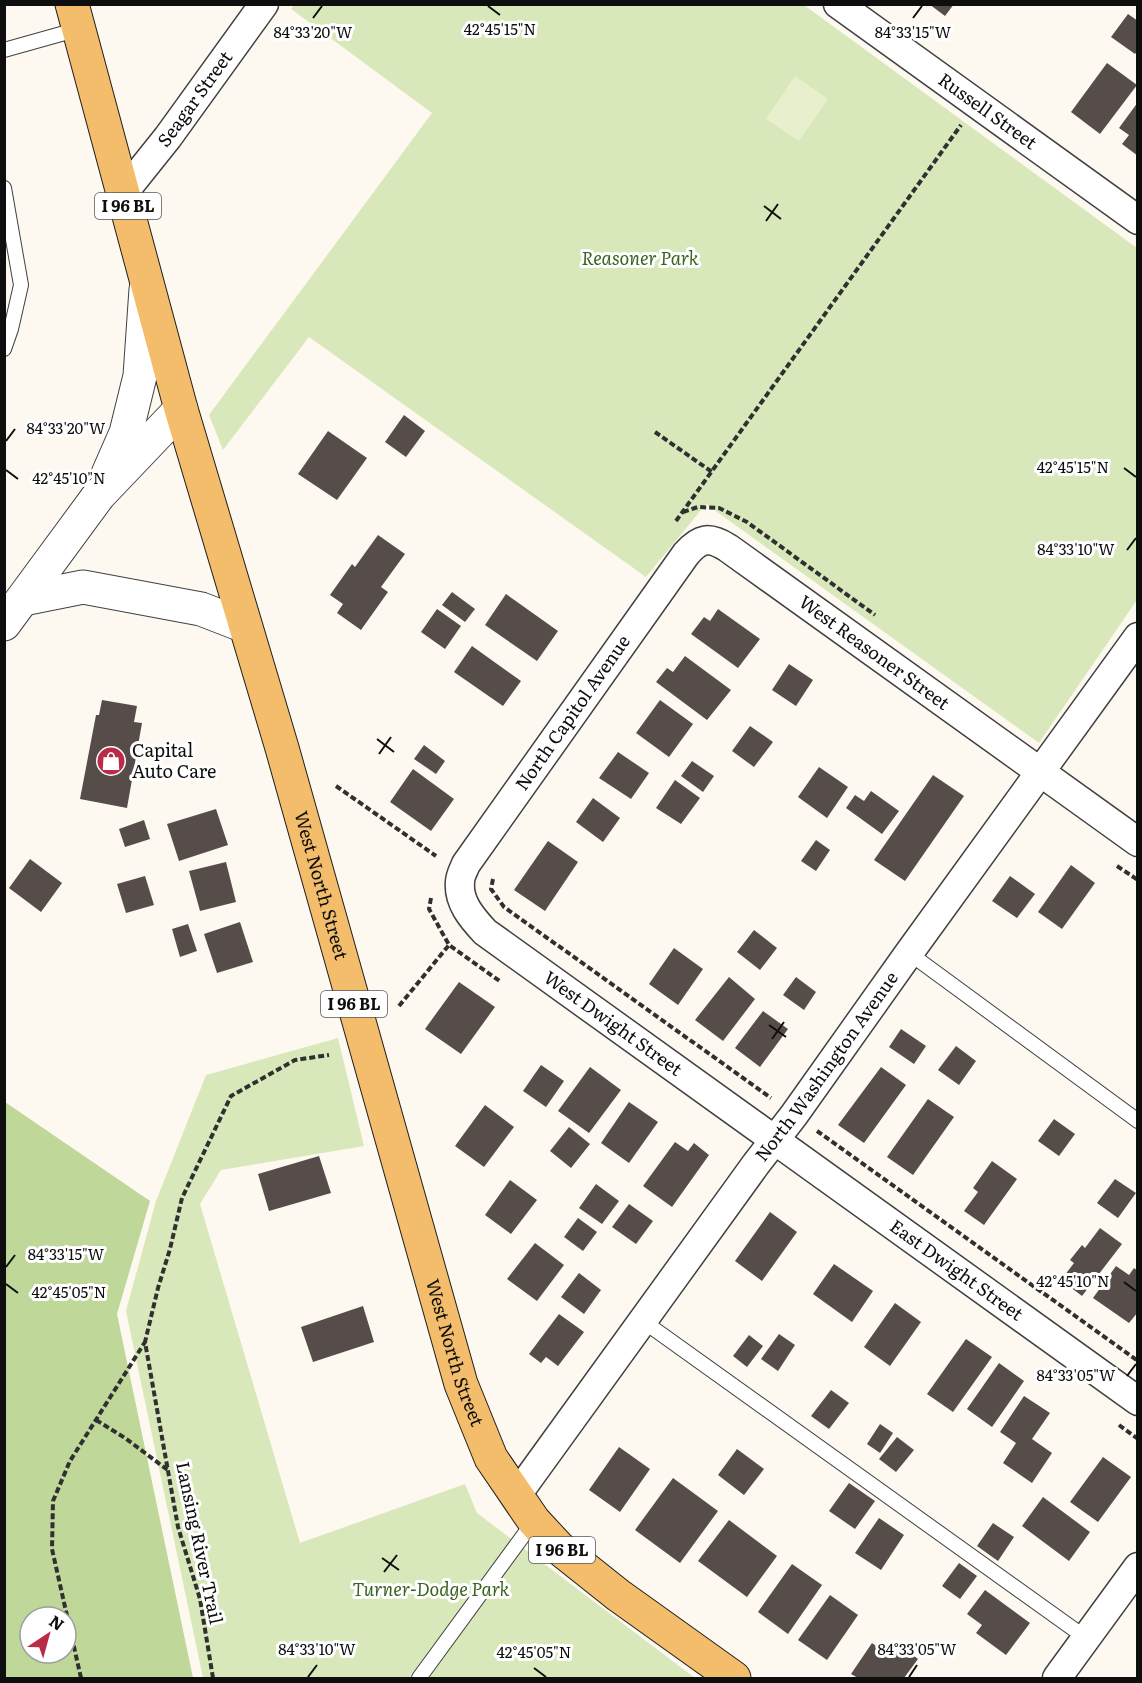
<svg xmlns="http://www.w3.org/2000/svg" width="1142" height="1683" font-family="Literata,serif">
<style>
.green{fill:#d9e8ba}
.forest{fill:#bfd89a;fill-rule:evenodd}
.pitch{fill:#e8efcc}
.building{fill:#564d4b}
.lines{fill:none;stroke-linecap:round;stroke-linejoin:round}
.service-casing{stroke:#414141;stroke-width:16}
.minor-casing{stroke:#414141;stroke-width:31}
.tertiary-casing{stroke:#414141;stroke-width:35}
.primary-casing{stroke:#1f1f1f;stroke-width:35}
.path{stroke:#303030;stroke-width:4;stroke-dasharray:6 3;stroke-linecap:butt}
.service{stroke:#fff;stroke-width:14}
.minor{stroke:#fff;stroke-width:28}
.tertiary{stroke:#fff;stroke-width:33}
.primary{stroke:#f3bd6b;stroke-width:33}
.ticks{fill:none;stroke:#0e0e0e;stroke-width:2}
.labels{text-anchor:middle;stroke-width:6;stroke-linejoin:round;paint-order:stroke}
.shield{fill:#fff;stroke:#565656;stroke-width:1.5}
.shield-label{font-size:16px;font-weight:bold;fill:#0e0e0e}
.street-label{font-size:18px;fill:#0e0e0e;stroke:#fff}
.park-label{font-size:18px;font-style:italic;fill:#396420;stroke:#fff}
.poi-label{font-size:18px;fill:#0e0e0e;stroke:#fff;text-anchor:start}
.ticks-label{font-size:15px;text-anchor:middle;fill:#0e0e0e;stroke:#fff;stroke-width:6;stroke-linejoin:round;paint-order:stroke}
</style>
<rect width="100%" height="100%" fill="#fef9f0"/>
<g class="green">
<path d="M294,5h510l333,243v352l-98,143 -333,-239 -60,73 -337,-240 -86,113 -14,-35 223,-302 -141,-104z"/>
<path d="M338,1038l26,108 -143,24 -21,34 100,339 165,-59 12,29 218,165h-492l-77,-367 30,-110 50,-126z"/>
</g>
<path class="forest" d="M5,1102l145,99 -33,113 76,364h-188zM30,1617h36v36h-36z"/>
<path class="pitch" d="M795,76l33,23 -29,42 -33,-22z"/>
<g class="building">
<path d="M929,4h25l-9,12z"/>
<path d="M1128,14l10,7v29l-3,4 -24,-17z"/>
<path d="M1107,63l30,22 -37,49 -29,-22z"/>
<path d="M1138,102v54l-16,-12 7,-9 -10,-7z"/>
<path d="M404,415l21,16 -19,26 -21,-15z"/>
<path d="M328,431l39,27 -30,42 -39,-26z"/>
<path d="M378,535l27,19 -24,33 7,5 -27,38 -24,-17 6,-9 -13,-9 22,-31 3,3z"/>
<path d="M452,592l23,17 -10,13 -23,-17z"/>
<path d="M506,594l52,37 -21,30 -52,-36z"/>
<path d="M437,609l24,17 -16,23 -24,-17z"/>
<path d="M718,609l42,30 -22,29 -47,-34 13,-17 6,4z"/>
<path d="M472,646l49,35 -18,25 -49,-34z"/>
<path d="M685,656l46,34 -24,30 -51,-38 11,-14 6,4z"/>
<path d="M789,664l24,16 -17,26 -24,-16z"/>
<path d="M102,700l35,6 -3,16 8,1 -15,85 -47,-9 16,-84h3z"/>
<path d="M660,700l33,24 -24,33 -33,-24z"/>
<path d="M750,726l23,16 -19,25 -22,-16z"/>
<path d="M424,745l21,16 -9,13 -22,-15z"/>
<path d="M618,752l31,21 -18,26 -32,-21z"/>
<path d="M692,761l22,15 -11,16 -22,-16z"/>
<path d="M819,767l29,20 -21,31 -29,-21z"/>
<path d="M413,769l41,30 -23,32 -41,-29z"/>
<path d="M933,775l31,21 -59,85 -31,-21z"/>
<path d="M675,780l25,18 -19,26 -25,-16z"/>
<path d="M871,791l28,20 -17,23 -36,-26 9,-13 9,6z"/>
<path d="M593,798l27,20 -17,24 -27,-20z"/>
<path d="M216,809l12,36 -49,16 -12,-37z"/>
<path d="M144,820l6,19 -25,8 -6,-18z"/>
<path d="M816,840l14,10 -14,21 -15,-10z"/>
<path d="M548,841l30,21 -33,49 -31,-21z"/>
<path d="M30,859l32,24 -21,29 -32,-24z"/>
<path d="M226,862l10,40 -36,9 -11,-40z"/>
<path d="M1071,865l24,18 -33,46 -24,-17z"/>
<path d="M145,876l9,29 -28,8 -9,-29z"/>
<path d="M1010,876l25,18 -18,24 -25,-17z"/>
<path d="M240,922l13,40 -36,11 -13,-39z"/>
<path d="M188,924l9,27 -17,6 -8,-28z"/>
<path d="M754,930l23,18 -17,22 -23,-18z"/>
<path d="M674,948l29,21 -25,36 -29,-21z"/>
<path d="M729,977l26,22 -32,42 -28,-21z"/>
<path d="M796,977l20,15 -12,18 -21,-15z"/>
<path d="M459,982l36,25 -34,47 -36,-25z"/>
<path d="M763,1011l25,18 -28,38 -25,-19z"/>
<path d="M901,1029l25,17 -12,18 -25,-17z"/>
<path d="M956,1046l20,15 -17,24 -21,-15z"/>
<path d="M541,1065l23,16 -18,26 -23,-16z"/>
<path d="M590,1067l31,23 -32,43 -31,-22z"/>
<path d="M881,1067l25,18 -42,58 -26,-18z"/>
<path d="M928,1099l26,18 -41,58 -26,-18z"/>
<path d="M629,1102l29,20 -29,41 -28,-20z"/>
<path d="M485,1105l29,22 -30,40 -29,-21z"/>
<path d="M1054,1119l21,15 -16,22 -21,-15z"/>
<path d="M569,1127l21,17 -19,24 -21,-17z"/>
<path d="M675,1142l13,9 6,-8 15,12 -37,52 -29,-21z"/>
<path d="M319,1156l12,37 -62,18 -11,-37z"/>
<path d="M992,1161l25,18 -33,46 -20,-14 14,-19 -5,-4z"/>
<path d="M1115,1179l21,14 -18,25 -21,-15z"/>
<path d="M510,1180l27,20 -26,34 -26,-19z"/>
<path d="M596,1184l23,17 -17,23 -23,-16z"/>
<path d="M629,1204l24,17 -17,23 -24,-17z"/>
<path d="M770,1212l27,20 -35,49 -27,-20z"/>
<path d="M578,1218l19,14 -14,19 -19,-14z"/>
<path d="M1100,1228l22,16 -40,52 -21,-16 13,-17 -4,-3 12,-15 3,3z"/>
<path d="M535,1243l29,22 -27,36 -30,-22z"/>
<path d="M834,1264l39,27 -21,31 -39,-28z"/>
<path d="M1116,1266l13,9 5,-7 4,3v41l-9,11 -36,-25z"/>
<path d="M579,1273l22,17 -17,24 -23,-17z"/>
<path d="M895,1303l26,19 -31,44 -26,-19z"/>
<path d="M363,1306l11,36 -61,20 -12,-35z"/>
<path d="M559,1314l25,18 -26,34 -12,-9 -5,6 -12,-9z"/>
<path d="M779,1334l16,11 -17,26 -17,-12z"/>
<path d="M749,1335l14,11 -16,21 -14,-11z"/>
<path d="M966,1339l26,18 -39,55 -26,-18z"/>
<path d="M999,1363l25,18 -32,46 -25,-18z"/>
<path d="M831,1390l18,13 -20,26 -18,-13z"/>
<path d="M1024,1396l26,17 -18,26 20,14 -20,30 -29,-20 13,-20 -16,-11z"/>
<path d="M880,1424l13,9 -13,20 -13,-9z"/>
<path d="M897,1437l17,13 -18,22 -17,-13z"/>
<path d="M619,1447l31,22 -30,43 -31,-22z"/>
<path d="M737,1449l27,20 -20,26 -26,-20z"/>
<path d="M1103,1457l28,20 -33,45 -28,-20z"/>
<path d="M673,1478l45,33 -38,52 -45,-33z"/>
<path d="M849,1483l26,18 -20,28 -26,-18z"/>
<path d="M1043,1497l47,35 -21,29 -47,-35z"/>
<path d="M879,1518l25,17 -23,35 -26,-17z"/>
<path d="M729,1520l48,36 -30,41 -49,-36z"/>
<path d="M993,1523l21,14 -16,24 -21,-15z"/>
<path d="M959,1563l18,13 -17,23 -18,-13z"/>
<path d="M792,1564l30,21 -34,49 -30,-22z"/>
<path d="M985,1590l45,33 -24,32 -30,-22 6,-8 -15,-11z"/>
<path d="M830,1595l28,20 -31,45 -29,-20z"/>
<path d="M872,1643l20,15 9,-12 17,13 -14,19h-46l-7,-4z"/>
</g>
<g class="lines">
<g class="service-casing">
<g id="service">
<path d="M4,50l75,-21"/>
<path d="M4,188l17,97 -10,44 -7,20"/>
<path d="M909,953l229,168"/>
<path d="M643,1321l443,317"/>
<path d="M419,1678l115,-157"/>
</g>
</g>
<g class="minor-casing">
<g id="minor">
<path id="s1" d="M838,4l300,216"/>
<path id="s2" d="M124,192l44,-55 96,-133"/>
<path id="s3" d="M1138,842l-410,-294c-19,-12 -28,-10 -42,6l-220,310c-2,5 -6,12 -6,18 -2,20 12,36 25,50l653,469"/>
<path id="s4" d="M516,1496l240,-332 38,-49 115,-162 229,-316"/>
<path d="M1057,1678l81,-111"/>
</g>
</g>
<g class="tertiary-casing">
<g id="tertiary">
<path d="M108,474l18,-41 14,-57 6,-87"/>
<path d="M23,599l60,-12 118,22 44,17"/>
<path d="M4,624l95,-129 82,-86"/>
</g>
</g>
<g class="primary-casing">
<g id="primary">
<path id="s5" d="M72,4l109,405 101,339 179,636 30,74 43,63 25,27 59,47 116,83"/>
</g>
</g>
<g class="path">
<path d="M655,432l57,40"/>
<path d="M683,512l15,-5 21,1 28,14 128,93"/>
<path d="M676,521l285,-396"/>
<path d="M336,786l100,70"/>
<path d="M1117,866l21,14"/>
<path d="M493,879l-2,10 13,18 267,191"/>
<path d="M431,898l-2,11 20,36 52,37"/>
<path d="M399,1006l50,-61"/>
<path d="M817,1131l321,230"/>
<path d="M96,1420l29,18 44,33"/>
<path d="M1119,1425l19,14"/>
<path d="M81,1678l-29,-129 1,-48 17,-40 75,-119"/>
<path d="M213,1678l-13,-79 -22,-72 -33,-185 13,-54 12,-39 12,-51 49,-102 64,-36 34,-5"/>
</g>
<use href="#service" class="service"/>
<use href="#minor" class="minor"/>
<use href="#tertiary" class="tertiary"/>
<use href="#primary" class="primary"/>
</g>
<path class="ticks" d="M488,6l12,9M313,18l9,-12M913,18l9,-12M764,206l17,13M766,221l12,-17M6,441l9,-12M1124,468l12,9M6,470l12,9M1127,550l9,-12M377,739l17,13M379,754l12,-17M769,1025l17,12M772,1039l12,-17M6,1267l9,-12M1124,1282l12,9M6,1284l12,9M1127,1376l9,-12M382,1558l17,12M384,1572l13,-17M534,1668l12,9M308,1677l9,-12M909,1677l8,-12"/>
<defs>
<g id="shop-disc" transform="scale(1.5)"><circle r="9.5" fill="#b92b47" stroke="#fff"/><path d="M-5-2.5h2.3a2.7 3.5 0 0 1 5.4 0H5L5.5 6h-11ZM-1.5-2.5h3a1.5 2.3 0 0 0-3 0Z" fill="#fff"/></g>
</defs>
<g fill-rule="evenodd">
<use href="#shop-disc" x="111" y="761"/>
</g>
<g class="labels">
<g class="shield">
<rect x="95" y="193" width="66" height="26" rx="4.5"/>
<rect x="321" y="991" width="66" height="26" rx="4.5"/>
<rect x="529" y="1537" width="66" height="26" rx="4.5"/>
</g>
<g class="shield-label">
<text x="128" y="212">I 96 BL</text>
<text x="354" y="1010">I 96 BL</text>
<text x="562" y="1556">I 96 BL</text>
</g>
<g class="street-label">
<text dy="6" stroke="none"><textPath href="#s2" startOffset="117">Seagar Street</textPath></text>
<text dy="6" stroke="none"><textPath href="#s1" startOffset="184">Russell Street</textPath></text>
<text transform="translate(874 653) rotate(36)" y="6">West Reasoner Street</text>
<text transform="translate(573 713) rotate(-55)" y="6">North Capitol Avenue</text>
<text dy="6" stroke="none"><textPath href="#s5" startOffset="916">West North Street</textPath></text>
<text dy="6" stroke="none"><textPath href="#s3" startOffset="1167">West Dwight Street</textPath></text>
<text dy="6" stroke="none"><textPath href="#s4" startOffset="530">North Washington Avenue</textPath></text>
<text dy="6" stroke="none"><textPath href="#s3" startOffset="1590">East Dwight Street</textPath></text>
<text dy="6" stroke="none"><textPath href="#s5" startOffset="1402">West North Street</textPath></text>
<text transform="translate(199 1543) rotate(78)" y="6">Lansing River Trail</text>
</g>
<g class="park-label">
<text x="640" y="265">Reasoner Park</text>
<text x="431" y="1596">Turner-Dodge Park</text>
</g>
<g class="poi-label">
<text x="132" y="757">Capital<tspan x="132" dy="21">Auto Care</tspan></text>
</g>
</g>
<g class="ticks-label">
<text x="500" y="35">42°45'15"N</text>
<text x="313" y="38">84°33'20"W</text>
<text x="913" y="38">84°33'15"W</text>
<text x="66" y="434">84°33'20"W</text>
<text x="1073" y="473">42°45'15"N</text>
<text x="69" y="484">42°45'10"N</text>
<text x="1076" y="555">84°33'10"W</text>
<text x="66" y="1260">84°33'15"W</text>
<text x="1073" y="1287">42°45'10"N</text>
<text x="69" y="1298">42°45'05"N</text>
<text x="1076" y="1381">84°33'05"W</text>
<text x="317" y="1655">84°33'10"W</text>
<text x="917" y="1655">84°33'05"W</text>
<text x="534" y="1658">42°45'05"N</text>
</g>
<rect width="1142" height="1683" fill="none" stroke="#0e0e0e" stroke-width="12"/>
<g transform="translate(48 1635) rotate(36)"><circle r="28" fill="#ffffff" stroke="#9f9f9f" stroke-width="1.5"/>
<path d="M0-4.5L10 22L0 15L-10 22Z" fill="#b92b47"/>
<text y="-9" font-size="16" font-weight="bold" text-anchor="middle" fill="#0e0e0e">N</text>
</g>
</svg>
